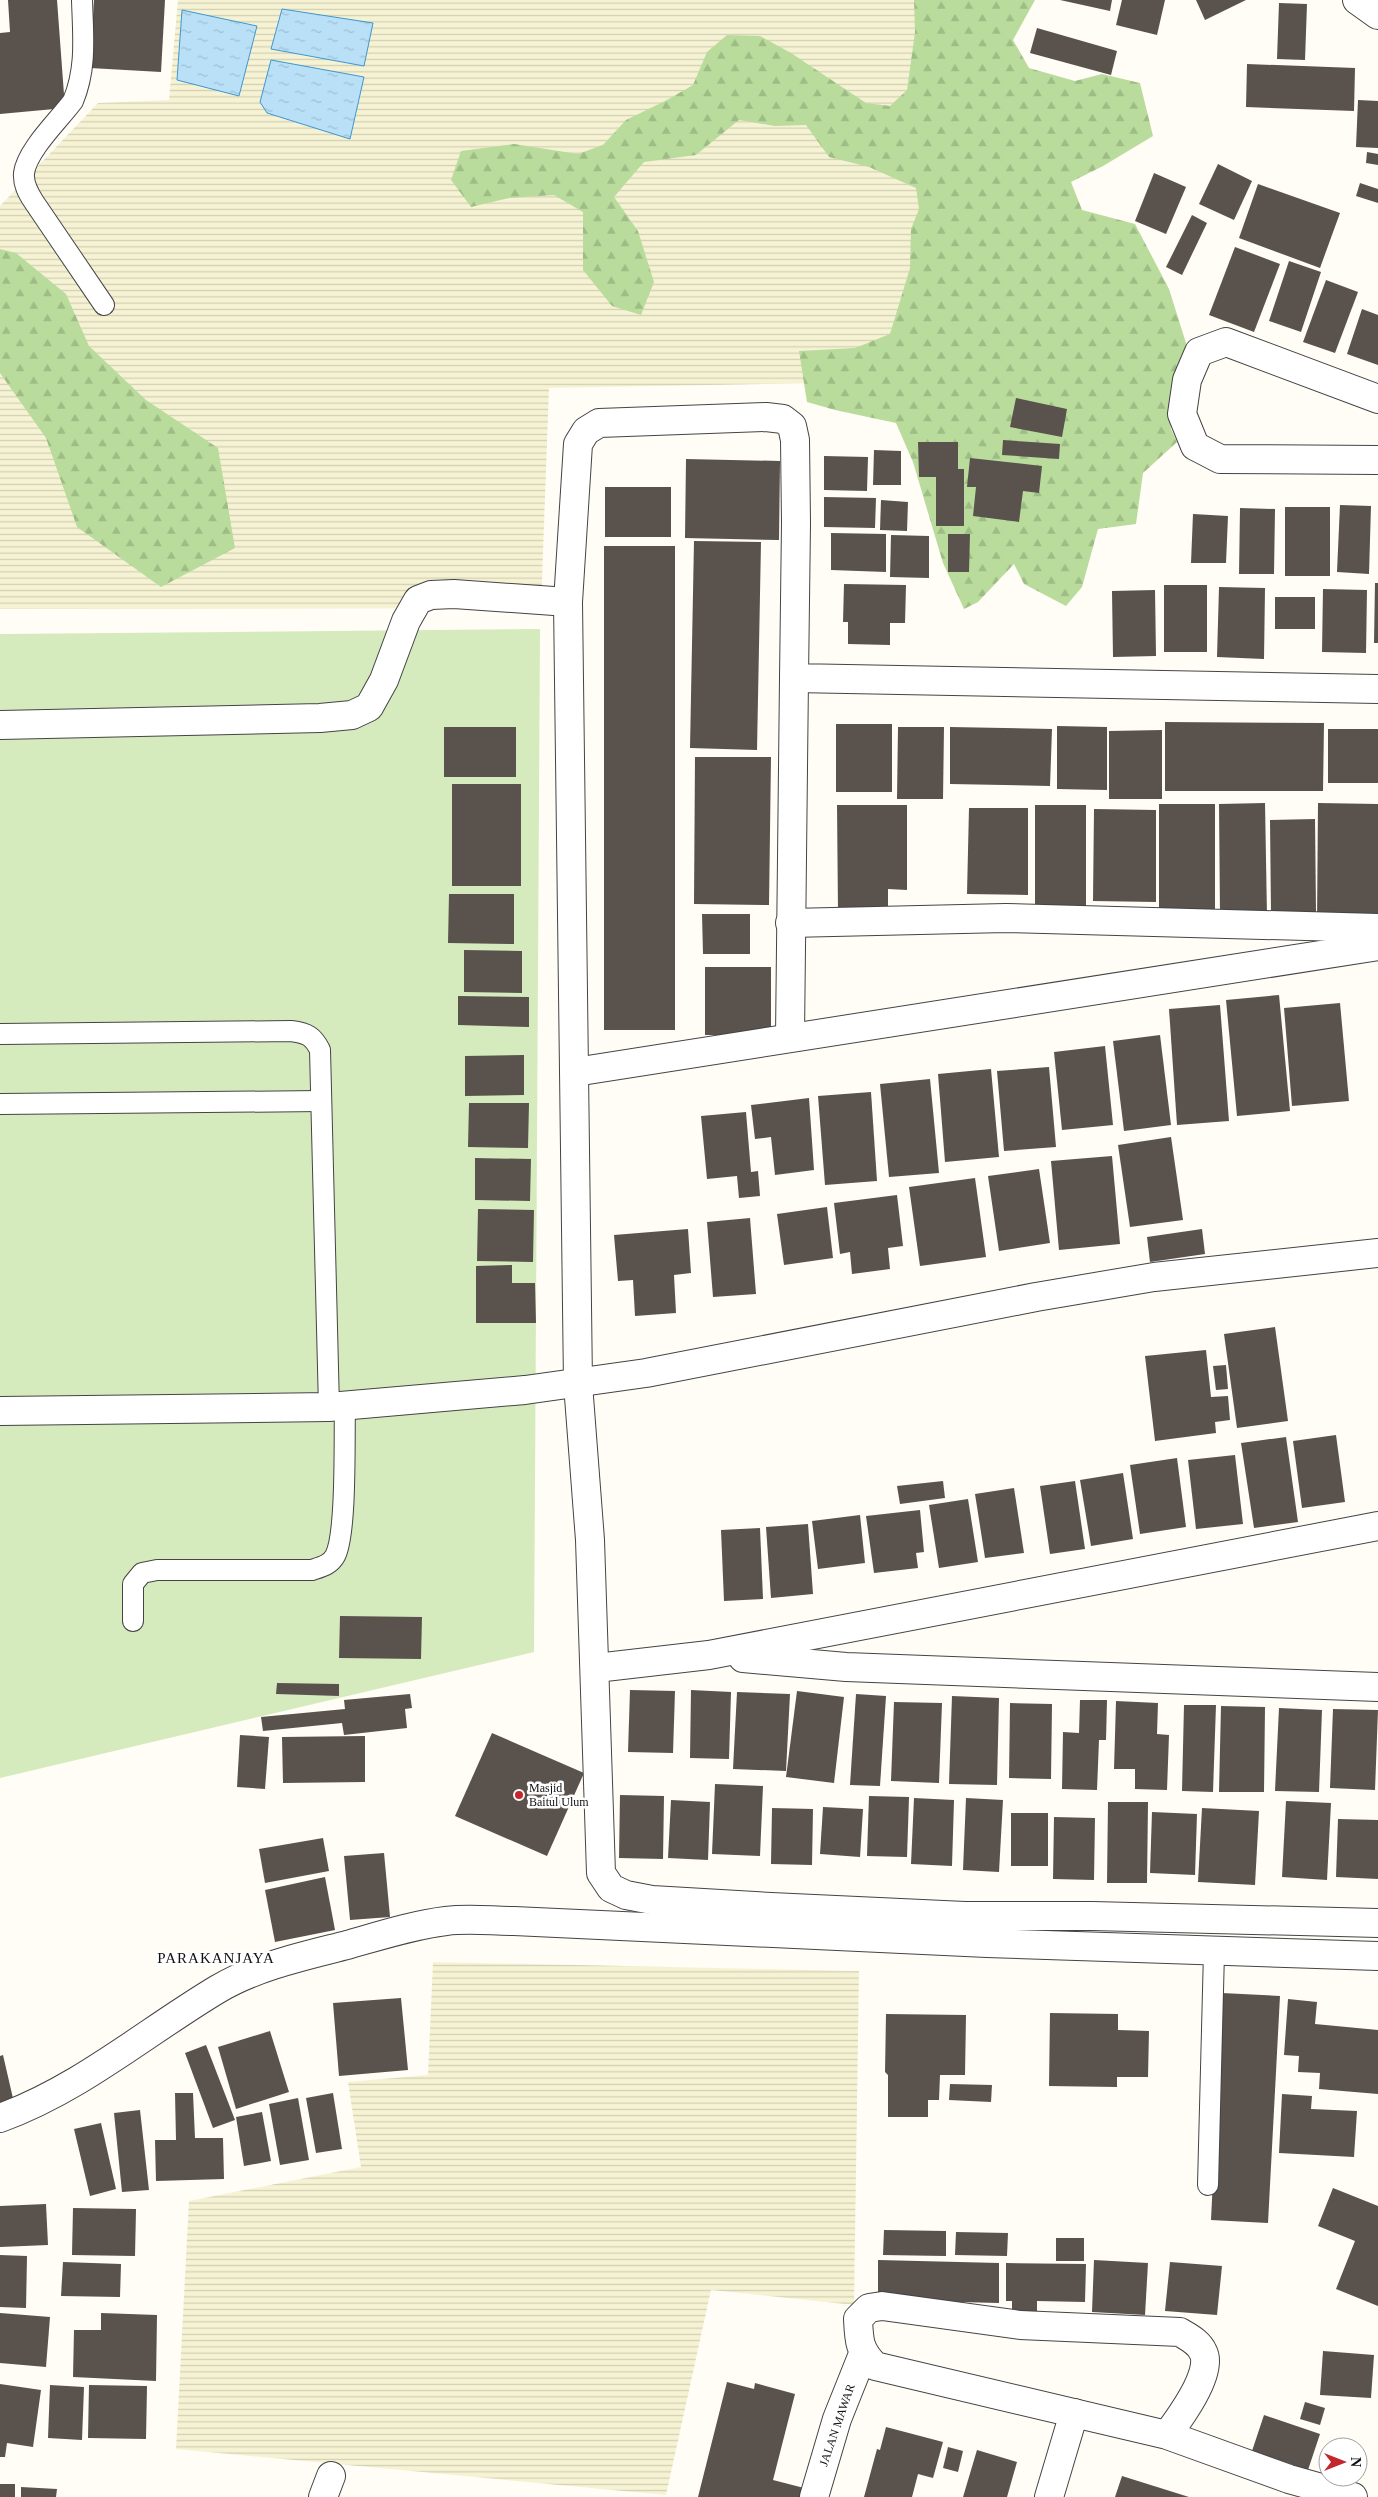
<svg xmlns="http://www.w3.org/2000/svg" width="1378" height="2497" font-family="'Times New Roman',serif">
<style>
.farmland{fill:url(#farmland-rules)}
.grass{fill:#d5ebbd}
.forest{fill:url(#forest-firs)}
.water{fill:url(#water-ripples);stroke:#3f96cf}
.building{fill:#5a524d}
.lines{fill:none;stroke-linecap:round;stroke-linejoin:round}
.service-casing{stroke:#444;stroke-width:22}
.minor-casing{stroke:#444;stroke-width:30}
.service{stroke:#fff;stroke-width:20}
.minor{stroke:#fff;stroke-width:28}
.poi-dot{fill:#c4262e;stroke:#fff;stroke-width:2}
.labels{text-anchor:middle;stroke-width:5;stroke-linejoin:round;paint-order:stroke}
.poi-label{font-size:12px;fill:#111;stroke:#fff;text-anchor:start}
.street-label{font-size:12px;fill:#111;stroke:#fff}
.quarter-label{font-size:15px;letter-spacing:1px;fill:#111;stroke:#fff}
</style>
<defs>
<pattern id="farmland-rules" width="6" height="5" patternUnits="userSpaceOnUse" patternTransform="scale(1.25)"><rect width="6" height="5" fill="#f6f3d4"/><path d="M0 2.5h6" fill="none" stroke="#d2cfb5"/></pattern>
<pattern id="forest-firs" width="22" height="20" patternUnits="userSpaceOnUse" patternTransform="scale(1.25)"><rect width="22" height="20" fill="#b9dc9c"/><path d="M5 1l3.5 6h-7zM16 11l3.5 6h-7z" fill="#9ebc85"/></pattern>
<pattern id="water-ripples" width="26" height="14" patternUnits="userSpaceOnUse" patternTransform="scale(1.25)"><rect width="26" height="14" fill="#b9e0f7"/><path d="M2 4q2-2 4 0t4 0M15 11q2-2 4 0t4 0" fill="none" stroke="#9ebfd3"/></pattern>
</defs>
<rect width="100%" height="100%" fill="#fffdf5"/>
<g class="farmland">
<path d="M178,0h837l-97,381 -369,7 -8,220 -541,1v-403l98,-103 71,-3z"/>
<path d="M433,1962l426,9 -5,334 -143,-15 -45,205 -490,-46 13,-248 172,-34 -13,-85 80,-7z"/>
</g>
<path class="grass" d="M540,629l-6,1023 -534,126v-1144z"/>
<g class="forest">
<path d="M914,0h121l-22,40 16,28 46,13 27,-7 38,9 13,53 -50,30 -32,16 11,28 53,14 34,65 22,70 -22,43 2,27 6,13 -34,31 -7,51 -38,5 -16,58 -16,19 -42,-22 -10,-20 -36,38 -14,7 -21,-46 -30,-101 -17,-39 -61,-13 -28,-8 -8,-51 56,-3 35,-14 20,-66 1,-39 8,-20 -3,-21 -47,-21 -40,-10 -23,-32 -31,1 -36,-6 -43,35 -52,7 -30,35 24,34 16,51 -13,33 -29,-9 -29,-36v-58l-29,-17 -45,3 -38,9 -20,-27 10,-29 53,-7 64,10 25,-9 23,-25 41,-20 26,-15 14,-33 20,-17 33,1 31,17 75,50 24,3 17,-16 8,-58z"/>
<path d="M0,249l16,4 50,41 23,52 57,54 72,48 17,100 -74,39 -84,-60 -31,-89 -46,-65z"/>
</g>
<g class="water">
<path d="M282,9l91,14 -9,43 -93,-17z"/>
<path d="M182,10l75,16 -18,70 -62,-16z"/>
<path d="M271,60l93,17 -14,62 -83,-26 -7,-11z"/>
</g>
<g class="building">
<path d="M8,0h49l8,108 -65,6v-81l10,-1z"/>
<path d="M94,0h71l-4,72 -71,-4z"/>
<path d="M1060,0h52l-2,11z"/>
<path d="M1122,0h43l-8,35 -41,-10z"/>
<path d="M1196,0h50l-41,20z"/>
<path d="M1279,3l28,1 -2,56 -28,-1z"/>
<path d="M1037,28l80,23 -6,24 -81,-22z"/>
<path d="M1247,64l108,4 -1,43 -108,-4z"/>
<path d="M1358,100l20,1v47l-22,-1z"/>
<path d="M1367,152l11,2v11l-12,-2z"/>
<path d="M1218,164l34,17 -18,39 -35,-16z"/>
<path d="M1154,173l32,14 -20,47 -31,-13z"/>
<path d="M1360,183l18,6v14l-22,-7z"/>
<path d="M1258,184l82,29 -20,55 -81,-30z"/>
<path d="M1192,215l15,8 -25,52 -16,-8z"/>
<path d="M1235,247l45,17 -26,68 -45,-17z"/>
<path d="M1289,261l32,11 -20,60 -32,-11z"/>
<path d="M1326,280l32,12 -23,61 -32,-11z"/>
<path d="M1362,309l16,6v50l-31,-11z"/>
<path d="M1016,398l51,11 -5,28 -52,-10z"/>
<path d="M1003,440l57,4 -1,15 -57,-4z"/>
<path d="M918,442h40v27h6v57h-28v-49h-17z"/>
<path d="M874,450l27,1v34h-28z"/>
<path d="M824,456l44,1 -1,34 -43,-1z"/>
<path d="M970,458l72,8 -3,27 -16,-2 -4,31 -46,-6 3,-29h-9z"/>
<path d="M686,459l94,2 -1,79 -94,-2z"/>
<rect x="605" y="487" width="66" height="50"/>
<path d="M824,497l52,1 -1,30 -51,-1z"/>
<path d="M881,500l27,2 -1,29 -27,-1z"/>
<path d="M1340,505l31,1 -2,68 -32,-2z"/>
<rect x="1285" y="507" width="45" height="69"/>
<path d="M1240,508l35,1 -1,65h-35z"/>
<path d="M1193,514l35,2 -2,47h-35z"/>
<path d="M831,533l55,1v38l-55,-2z"/>
<path d="M948,534h22l-1,38h-21z"/>
<path d="M891,535l38,1v42l-39,-1z"/>
<path d="M694,541l67,1 -4,208 -67,-2z"/>
<rect x="604" y="546" width="71" height="484"/>
<path d="M1375,583h3v60h-4z"/>
<path d="M844,584l62,1 -1,38h-15v22l-42,-1v-22h-5z"/>
<rect x="1164" y="585" width="43" height="67"/>
<path d="M1219,587l46,1 -1,71 -47,-2z"/>
<path d="M1323,589l44,1 -1,63 -44,-1z"/>
<path d="M1155,590l1,66 -43,1 -1,-66z"/>
<rect x="1275" y="597" width="40" height="32"/>
<path d="M1165,722l159,1 -1,68h-158z"/>
<rect x="836" y="724" width="56" height="68"/>
<path d="M1057,726l50,1v63l-50,-1z"/>
<rect x="444" y="727" width="72" height="50"/>
<path d="M898,727h46l-1,72h-46z"/>
<path d="M950,727l102,2 -2,57 -100,-2z"/>
<rect x="1328" y="729" width="50" height="54"/>
<path d="M1162,730v69h-53v-68z"/>
<path d="M695,757h76l-2,148 -75,-1z"/>
<rect x="452" y="784" width="69" height="102"/>
<path d="M1265,803l2,113h-47l-1,-112z"/>
<path d="M1318,803l60,1v119h-61z"/>
<rect x="1159" y="804" width="56" height="115"/>
<path d="M837,805h70v85l-19,-1v23h-50z"/>
<rect x="1035" y="805" width="51" height="105"/>
<path d="M969,808h59v87l-61,-1z"/>
<path d="M1094,809l62,1v92l-63,-1z"/>
<path d="M1315,819l1,93 -45,1 -1,-93z"/>
<path d="M449,894h65v50l-66,-1z"/>
<path d="M702,914h48v40h-47z"/>
<path d="M464,950l58,1v42l-58,-1z"/>
<rect x="705" y="967" width="66" height="68"/>
<path d="M1279,995l11,116 -53,5 -11,-116z"/>
<path d="M458,996l71,1v30l-71,-2z"/>
<path d="M1340,1003l9,98 -57,5 -8,-98z"/>
<path d="M1220,1005l9,116 -52,4 -8,-116z"/>
<path d="M1160,1035l11,90 -47,6 -11,-90z"/>
<path d="M1105,1046l8,79 -51,5 -8,-78z"/>
<path d="M524,1055v40l-59,1v-40z"/>
<path d="M1049,1067l7,80 -52,4 -7,-80z"/>
<path d="M991,1069l8,88 -54,5 -7,-88z"/>
<path d="M930,1079l9,94 -50,4 -9,-93z"/>
<path d="M871,1092l6,89 -52,4 -7,-89z"/>
<path d="M809,1098l5,72 -39,5 -4,-38 -16,2 -4,-34z"/>
<path d="M469,1103h60l-1,45 -60,-1z"/>
<path d="M746,1112l5,60 7,-1 2,25 -21,2 -2,-22 -30,3 -6,-63z"/>
<path d="M1171,1137l12,83 -53,7 -12,-82z"/>
<path d="M1112,1156l8,88 -61,6 -8,-89z"/>
<path d="M475,1158l56,1 -1,42 -55,-1z"/>
<path d="M1039,1169l11,74 -51,8 -11,-75z"/>
<path d="M975,1178l11,79 -66,9 -11,-79z"/>
<path d="M897,1195l6,51 -15,2 2,21 -38,5 -2,-22 -10,2 -6,-51z"/>
<path d="M827,1207l6,51 -49,7 -7,-51z"/>
<path d="M478,1209l56,1 -1,52 -56,-1z"/>
<path d="M750,1218l6,76 -43,3 -6,-75z"/>
<path d="M688,1229l3,44 -17,2 2,38 -41,3 -2,-36 -15,1 -4,-46z"/>
<path d="M1202,1229l3,25 -55,8 -3,-25z"/>
<path d="M512,1265v18h23l1,40h-60v-57z"/>
<path d="M1275,1327l13,94 -51,7 -13,-94z"/>
<path d="M1206,1350l5,47 17,-1 2,24 -15,2 1,11 -61,8 -10,-85z"/>
<path d="M1226,1365l2,24 -12,1 -3,-24z"/>
<path d="M1336,1435l9,67 -43,6 -9,-67z"/>
<path d="M1286,1437l12,85 -44,6 -13,-85z"/>
<path d="M1235,1455l8,69 -47,5 -8,-69z"/>
<path d="M1177,1458l9,69 -46,7 -10,-69z"/>
<path d="M1123,1473l10,66 -42,7 -11,-66z"/>
<path d="M943,1481l2,17 -45,6 -3,-18z"/>
<path d="M1075,1481l10,68 -35,5 -10,-68z"/>
<path d="M1014,1488l10,65 -39,5 -10,-64z"/>
<path d="M968,1499l10,63 -39,6 -10,-63z"/>
<path d="M920,1510l4,42 -8,1 2,15 -44,5 -8,-57z"/>
<path d="M860,1515l5,48 -47,6 -6,-48z"/>
<path d="M808,1524l5,70 -42,4 -5,-71z"/>
<path d="M760,1528l3,71 -39,2 -3,-71z"/>
<path d="M340,1616l82,1 -1,42 -82,-1z"/>
<path d="M277,1683l62,1v12l-63,-2z"/>
<path d="M630,1690l45,1 -2,62 -45,-1z"/>
<path d="M691,1690l40,2 -2,67 -39,-1z"/>
<path d="M797,1691l47,6 -10,86 -48,-6z"/>
<path d="M737,1692l53,2 -4,77 -53,-2z"/>
<path d="M410,1694l2,14 -7,1 2,19 -63,7 -2,-12 -79,8 -2,-14 84,-8 -1,-9z"/>
<path d="M856,1694l30,2 -6,90 -30,-1z"/>
<path d="M952,1696l47,2 -2,87 -48,-1z"/>
<path d="M1080,1700h27l-1,40h-7l-2,50 -35,-1 1,-57 16,1z"/>
<path d="M1116,1701l42,2 -1,31 12,1 -2,55 -32,-1v-20h-21z"/>
<path d="M894,1702l48,1 -3,80 -48,-2z"/>
<path d="M1010,1703l42,1 -1,75 -42,-1z"/>
<path d="M1184,1705h32l-3,87 -31,-1z"/>
<path d="M1221,1706l44,1 -1,85h-45z"/>
<path d="M1279,1708l43,2 -3,82 -44,-1z"/>
<path d="M1333,1709l45,1 -3,80 -45,-2z"/>
<path d="M492,1733l92,40 -37,83 -92,-40z"/>
<path d="M240,1735l29,2 -4,52 -28,-2z"/>
<path d="M365,1736v46l-82,1 -1,-46z"/>
<path d="M715,1784l48,2 -3,70 -48,-2z"/>
<path d="M620,1795l44,1 -1,63 -44,-1z"/>
<path d="M869,1796l40,1 -2,60 -40,-1z"/>
<path d="M914,1798l40,2 -2,66 -41,-2z"/>
<path d="M966,1798l37,2 -4,72 -36,-2z"/>
<path d="M671,1800l39,2 -2,58 -40,-2z"/>
<path d="M1286,1801l45,2 -4,77 -45,-3z"/>
<path d="M1108,1802h40l-1,81h-40z"/>
<path d="M823,1807l40,2 -3,48 -40,-3z"/>
<path d="M772,1808l41,1 -1,56 -41,-1z"/>
<path d="M1202,1808l57,3 -4,74 -57,-3z"/>
<path d="M1152,1812l45,2 -2,61 -45,-2z"/>
<rect x="1011" y="1813" width="37" height="53"/>
<path d="M1054,1817l41,1 -1,62 -41,-1z"/>
<path d="M1338,1819l40,1v59l-42,-2z"/>
<path d="M323,1838l6,33 -64,12 -6,-34z"/>
<path d="M384,1853l6,64 -40,3 -6,-64z"/>
<path d="M325,1877l10,53 -60,12 -10,-52z"/>
<path d="M1222,1993l58,3 -12,227 -57,-3z"/>
<path d="M401,1998l7,72 -69,6 -6,-73z"/>
<path d="M1288,1999l29,3 -2,22 63,6v64l-59,-5 1,-16 -22,-1 1,-16 -15,-1z"/>
<path d="M1050,2013l68,1v16l31,1 -1,46h-31v10l-68,-1z"/>
<path d="M886,2014l80,1 -1,60h-25l-1,25h-11v17h-40v-42l-3,-3z"/>
<path d="M270,2031l19,61 -53,17 -18,-62z"/>
<path d="M206,2045l29,75 -22,8 -28,-75z"/>
<path d="M3,2055l12,52 -15,4v-55z"/>
<path d="M950,2084l42,1 -1,17 -42,-2z"/>
<path d="M175,2093h18l2,45h28l1,41 -68,2 -1,-41h21z"/>
<path d="M333,2093l9,56 -26,4 -10,-55z"/>
<path d="M1282,2094l30,2 -1,13 46,2 -3,46 -75,-4z"/>
<path d="M298,2098l11,62 -29,5 -11,-61z"/>
<path d="M140,2110l9,80 -27,2 -8,-79z"/>
<path d="M262,2112l9,49 -27,5 -8,-49z"/>
<path d="M101,2123l15,66 -26,7 -16,-67z"/>
<path d="M1333,2188l45,18v100l-42,-17 19,-48 -37,-15z"/>
<path d="M46,2204l2,41 -48,2v-41z"/>
<path d="M73,2208l63,1 -1,47 -63,-1z"/>
<path d="M884,2230l62,1v25l-63,-1z"/>
<path d="M956,2232l52,1 -1,23 -52,-1z"/>
<rect x="1056" y="2238" width="28" height="23"/>
<path d="M0,2255l27,1 -1,52 -26,-1z"/>
<path d="M878,2260l121,3v40l-121,-3z"/>
<path d="M1094,2260l54,3 -3,52 -53,-3z"/>
<path d="M63,2262l58,2 -1,33 -59,-1z"/>
<path d="M1170,2262l52,4 -5,49 -52,-4z"/>
<path d="M1006,2263l80,1 -1,38 -48,-1v19l-25,-1v-18h-6z"/>
<path d="M0,2313l50,4 -4,50 -46,-4z"/>
<path d="M101,2313l56,2 -1,66 -83,-4 1,-47h27z"/>
<path d="M1323,2351l51,4 -3,43 -51,-3z"/>
<path d="M727,2382l27,7 1,-6 40,11 -22,86 31,8 -2,9h-104z"/>
<path d="M0,2384l41,6 -8,57 -26,-4 -2,14h-5z"/>
<path d="M50,2385l34,2 -2,53 -34,-2z"/>
<path d="M89,2385l58,1 -1,53 -58,-1z"/>
<path d="M1305,2402l20,6 -5,17 -20,-6z"/>
<path d="M1264,2415l56,19 -12,36 -56,-19z"/>
<path d="M886,2427l57,15 -10,36 -15,-4 -6,23h-48l13,-48 3,1z"/>
<path d="M948,2447l15,4 -5,21 -15,-4z"/>
<path d="M977,2450l40,12 -10,35h-44z"/>
<path d="M1122,2476l67,21h-74z"/>
<rect x="0" y="2484" width="15" height="13"/>
<path d="M21,2487l36,2 -1,8h-35z"/>
</g>
<g class="lines">
<g class="service-casing">
<g id="service">
<path d="M82,0c1,35 5,68 -9,101 -14,19 -46,49 -49,72 -1,11 4,20 10,29l70,103"/>
<path d="M0,1034l291,-3c16,2 22,5 29,19l9,357"/>
<path d="M0,1104l321,-3"/>
<path d="M133,1621v-37l9,-11 15,-3h155c9,-3 18,-5 23,-14 12,-22 9,-120 10,-150"/>
<path d="M1208,2185l6,-233"/>
</g>
</g>
<g class="minor-casing">
<g id="minor">
<path d="M1357,0l21,15"/>
<path d="M1378,399l-152,-57 -27,10 -12,28 -5,34 13,32 25,13 158,1"/>
<path d="M1378,689l-584,-11 2,-155 -1,-83 -3,-14 -9,-7 -17,-2 -167,6 -13,8 -8,13 -10,158 10,782 12,156 11,333 10,15 15,7 26,5 119,7 194,9h127l286,7"/>
<path d="M0,725l320,-7 32,-3 17,-8 15,-27 22,-59 12,-21 13,-5 23,-1 114,8"/>
<path d="M790,923l216,-5 372,10"/>
<path d="M790,1037l4,-359"/>
<path d="M575,1072l803,-126"/>
<path d="M0,1411l329,-4 196,-17 121,-17 390,-76 118,-20 224,-24"/>
<path d="M743,1658l103,9 532,20"/>
<path d="M596,1668l113,-13 669,-129"/>
<path d="M0,2118c80,-29 146,-86 218,-129 39,-23 86,-33 129,-44 32,-9 66,-20 99,-24 23,-3 46,0 68,0l473,22 391,13"/>
<path d="M1167,2435c12,-16 47,-63 36,-83 -4,-10 -15,-15 -23,-20l-160,-7 -138,-19 -13,2 -11,11c1,22 1,31 17,47l292,69 122,44 64,18"/>
<path d="M323,2497l8,-21"/>
<path d="M814,2497l23,-78 26,-65"/>
<path d="M1049,2497l25,-84"/>
</g>
</g>
<use href="#service" class="service"/>
<use href="#minor" class="minor"/>
</g>
<circle class="poi-dot" cx="519" cy="1795" r="5"/>
<g class="labels">
<g class="poi-label">
<text x="529" y="1792">Masjid<tspan x="529" dy="14">Baitul Ulum</tspan></text>
</g>
<g class="street-label">
<text transform="translate(837 2425) rotate(-71)" y="4">JALAN MAWAR</text>
</g>
<g class="quarter-label">
<text x="216" y="1963">PARAKANJAYA</text>
</g>
</g>
<g transform="translate(1343 2462) rotate(90)"><circle r="24" fill="#ffffff" stroke="#a0a0a0"/>
<path d="M0-4L9 19L0 12L-9 19Z" fill="#c4262e"/>
<text y="-8" font-size="14" font-weight="bold" text-anchor="middle" fill="#111111">N</text>
</g>
</svg>
